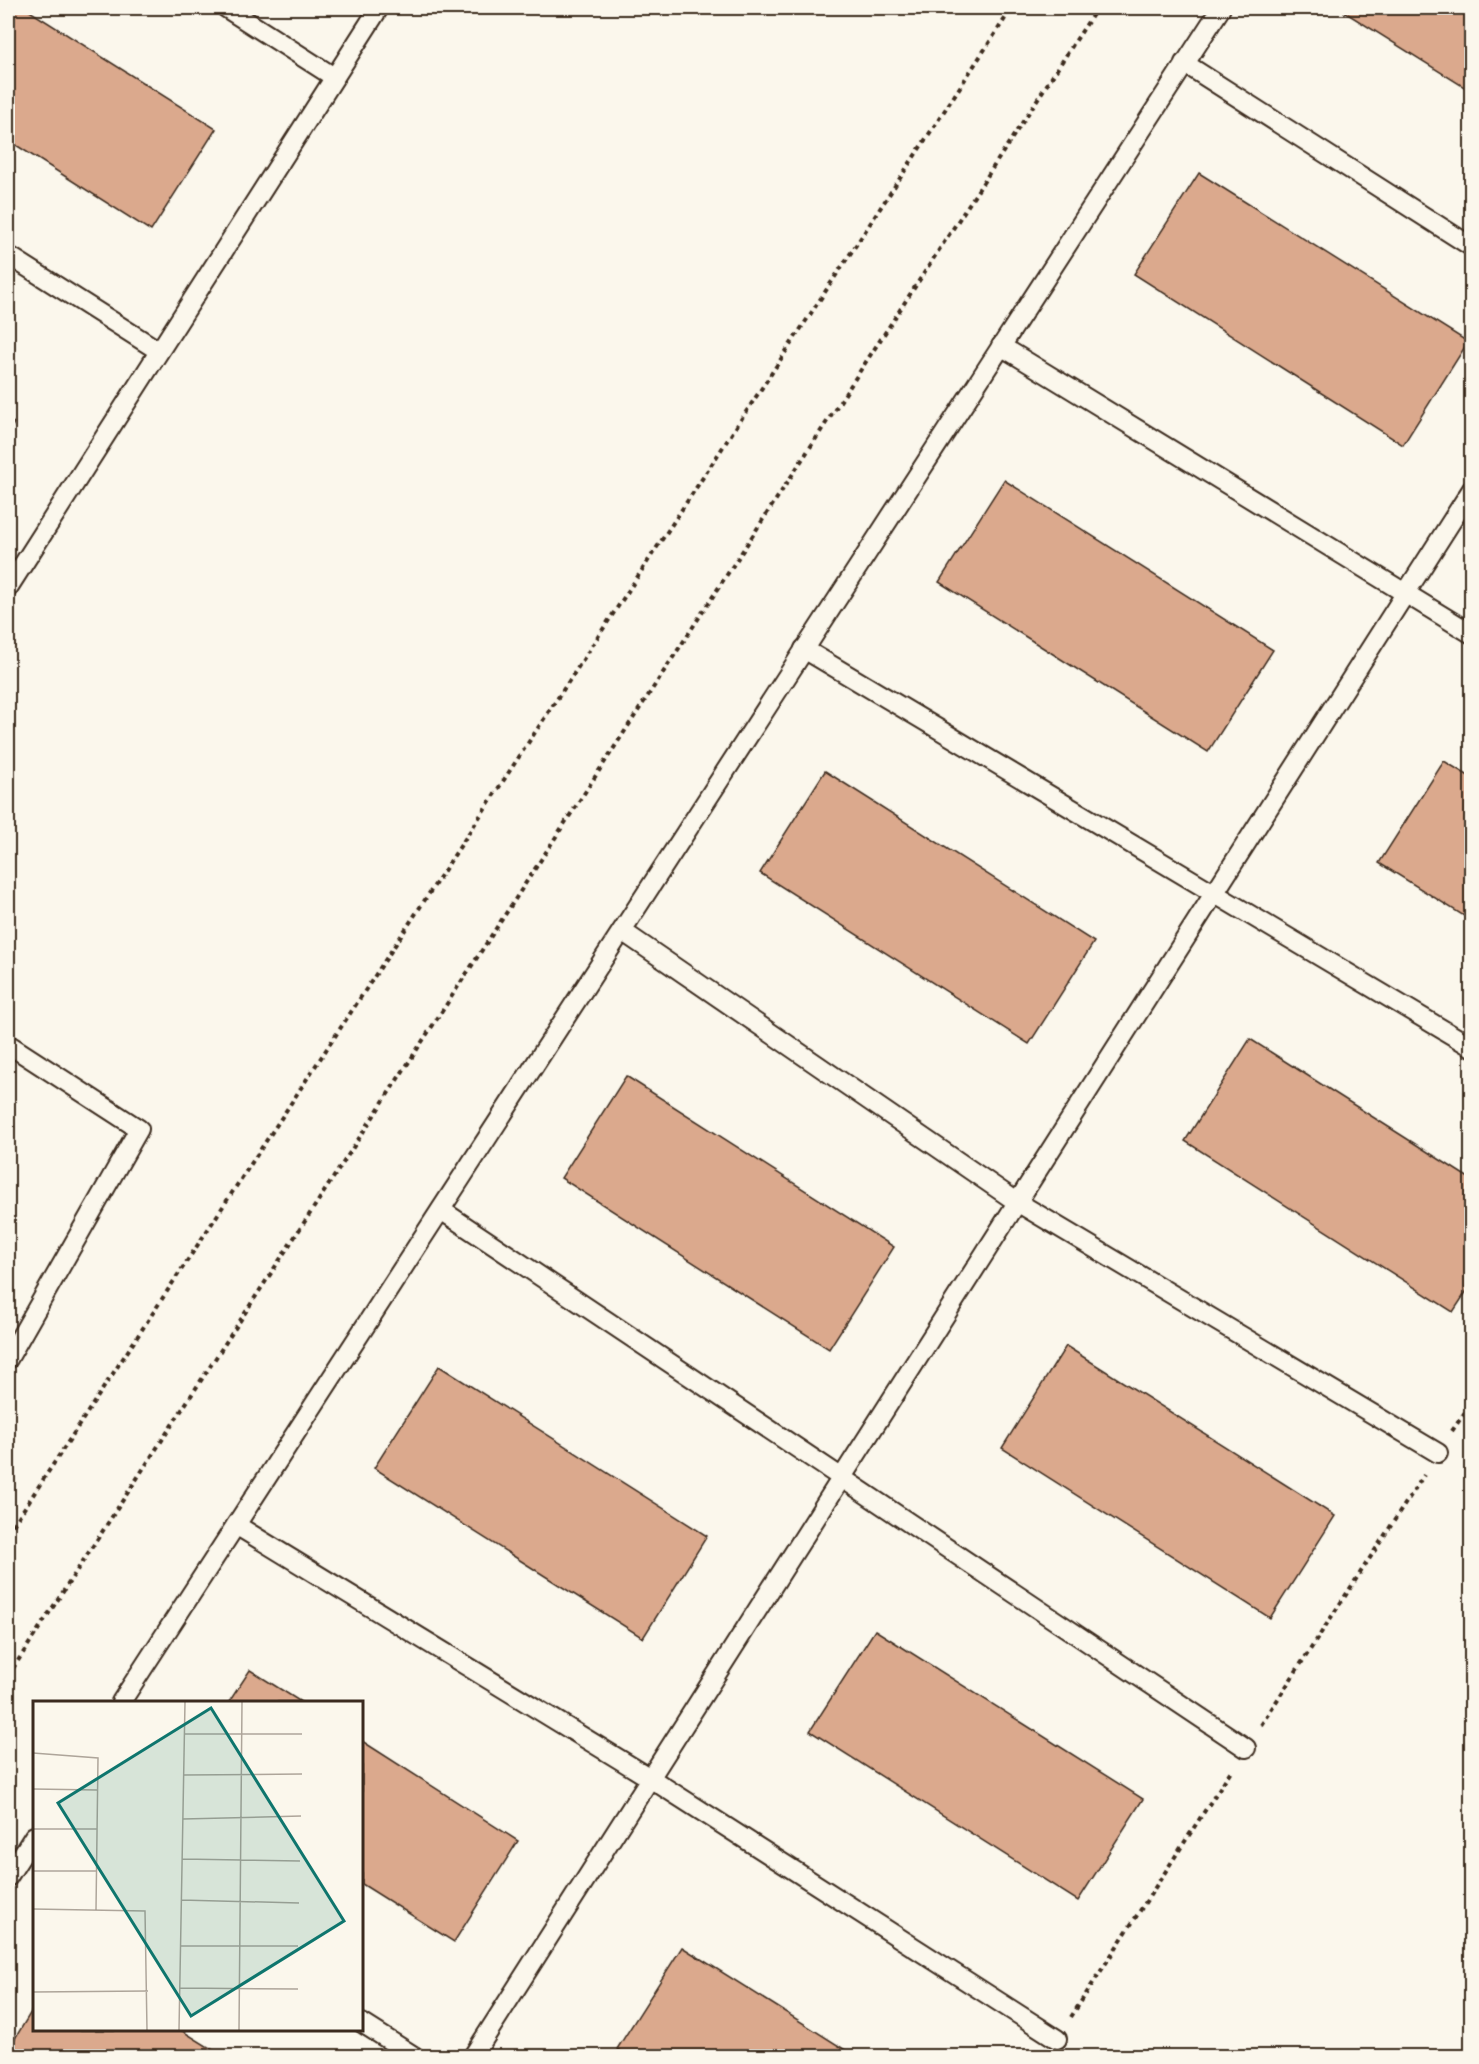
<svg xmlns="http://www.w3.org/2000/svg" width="1479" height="2064" font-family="Kalam,sans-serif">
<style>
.building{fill:#dba98d;stroke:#3b2a1e;stroke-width:1.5}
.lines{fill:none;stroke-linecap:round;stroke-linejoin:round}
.service-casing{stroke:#3b2a1e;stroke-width:22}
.path{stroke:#3b2a1e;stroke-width:4;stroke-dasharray:4.5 4.5;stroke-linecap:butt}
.service{stroke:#fbf7ec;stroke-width:18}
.inset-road{fill:none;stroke:#aea59a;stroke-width:1.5}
.view{fill:#0f766e;fill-opacity:0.15;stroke:#0f766e;stroke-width:3}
.inset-edge{fill:none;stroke:#3b2a1e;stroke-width:3}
</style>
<rect width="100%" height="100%" fill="#fbf7ec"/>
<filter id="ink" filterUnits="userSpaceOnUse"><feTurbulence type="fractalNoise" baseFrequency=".0167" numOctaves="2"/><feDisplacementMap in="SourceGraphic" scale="12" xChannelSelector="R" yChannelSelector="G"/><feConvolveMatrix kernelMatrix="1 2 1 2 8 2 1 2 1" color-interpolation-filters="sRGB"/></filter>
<g filter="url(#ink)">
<g class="building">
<path d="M8,8h17l191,121 -65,102 -143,-91z"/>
<path d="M1338,8h134v84z"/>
<path d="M1199,173l269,169 -65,103 -269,-171z"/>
<path d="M8,419l6,4 -6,11z"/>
<path d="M1004,480l269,170 -65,102 -269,-170z"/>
<path d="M1444,761l28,17v143l-93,-58z"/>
<path d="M825,771l269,171 -65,102 -269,-171z"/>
<path d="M1250,1039l222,141v103l-19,29 -268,-171z"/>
<path d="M626,1076l268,171 -65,102 -268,-171z"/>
<path d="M1066,1346l269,170 -65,102 -268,-170z"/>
<path d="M439,1366l268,170 -64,102 -269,-170z"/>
<path d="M875,1630l268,169 -65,102 -268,-170z"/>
<path d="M250,1670l51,32h-72z"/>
<path d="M362,1741l156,100 -64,101 -92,-58z"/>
<path d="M682,1947l173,109h-226l-12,-7z"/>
<path d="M34,2007v23h147l42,26h-215v-6z"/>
</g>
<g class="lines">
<g class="service-casing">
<g id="service">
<path d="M226,8l108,69"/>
<path d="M1184,63l288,184"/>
<path d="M8,255l151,96"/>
<path d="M1001,346l471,288"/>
<path d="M8,588l371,-580"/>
<path d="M804,649l668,398"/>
<path d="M622,931l395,271 421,251"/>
<path d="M8,1044l131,85 -131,230"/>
<path d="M441,1210l805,538"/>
<path d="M236,1525l414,253 407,261"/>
<path d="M121,1702l1100,-1694"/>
<path d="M8,1877l26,-41"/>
<path d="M362,2023l52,33"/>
<path d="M473,2056l999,-1567"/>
</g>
</g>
<g class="path">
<path d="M1452,1431l20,-29"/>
<path d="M8,1533l1004,-1525"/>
<path d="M8,1676l1089,-1668"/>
<path d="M1261,1725l163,-250"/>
<path d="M1071,2017l161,-248"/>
</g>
<use href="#service" class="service"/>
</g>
</g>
<g transform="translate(33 1701)">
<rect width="330" height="330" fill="#fbf7ec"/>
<path class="inset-road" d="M151,33h118M0,52l65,5 -2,152M151,74l118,-1M0,88l64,1M150,118l118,-3M0,128h64M149,158l118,2M0,170h64M148,199l118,3M0,208l112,2 2,119M148,245h117M147,287l118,1M0,291l115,-1M146,329l6,-328M206,329l3,-328"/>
<path class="view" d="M178,7l133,213 -153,95 -133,-213z"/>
<rect width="330" height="330" class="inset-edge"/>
</g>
<rect width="1479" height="2064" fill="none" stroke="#fbf7ec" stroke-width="30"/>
<rect x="15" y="15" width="1449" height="2034" fill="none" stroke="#3b2a1e" stroke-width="2" filter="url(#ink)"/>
</svg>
